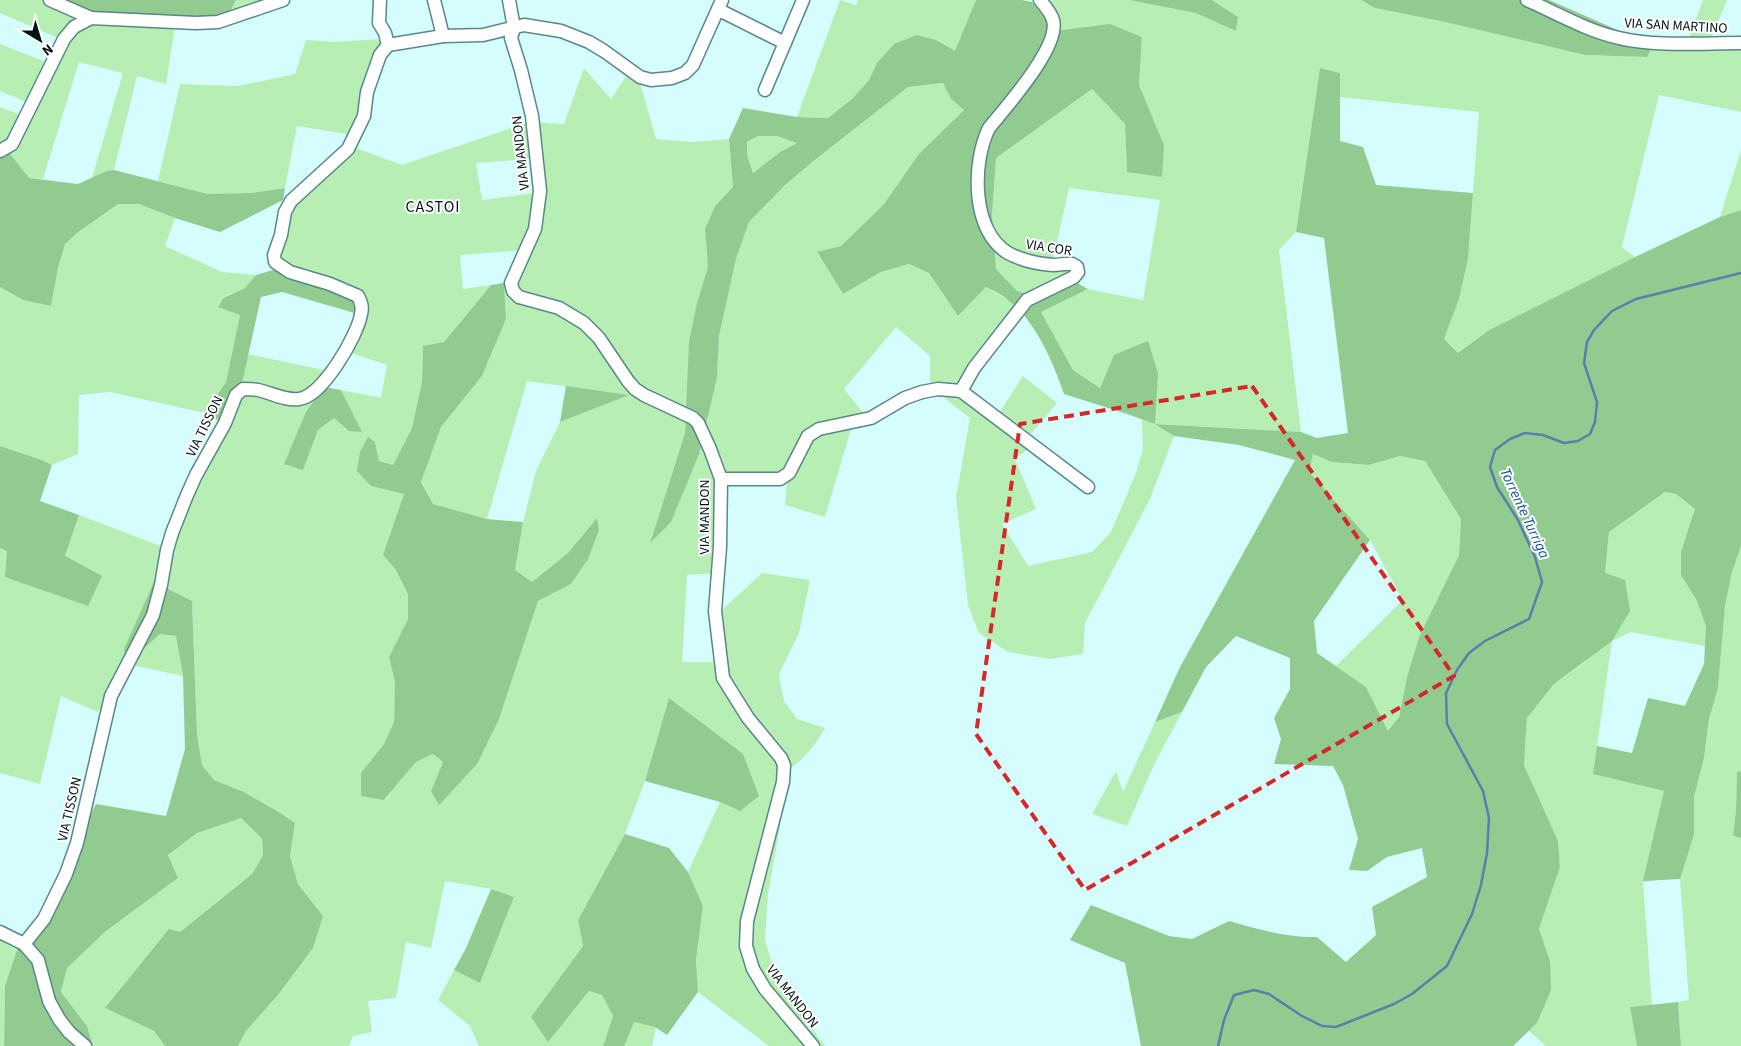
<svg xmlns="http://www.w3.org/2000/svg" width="1741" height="1046" font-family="'Source Sans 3',sans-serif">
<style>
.green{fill:#b6eeb4;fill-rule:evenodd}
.forest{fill:#92cb90;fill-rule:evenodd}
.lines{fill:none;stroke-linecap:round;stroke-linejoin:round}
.stream{stroke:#5a7faa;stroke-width:2.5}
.minor-casing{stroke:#5a8789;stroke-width:15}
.minor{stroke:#fff;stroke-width:12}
.marked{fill:none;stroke:#d62828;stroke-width:4;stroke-dasharray:10 6;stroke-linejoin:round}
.labels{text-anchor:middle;stroke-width:4;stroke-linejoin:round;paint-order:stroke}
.street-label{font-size:14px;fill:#021213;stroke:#fff}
.water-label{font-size:15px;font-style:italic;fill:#104f96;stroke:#fff}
.quarter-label{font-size:16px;letter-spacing:1px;fill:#021213;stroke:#fff}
</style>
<rect width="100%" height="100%" fill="#d6fdfe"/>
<g class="green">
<path d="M0,0h62l114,19 -10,65 -29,-8 -23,94 -7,1 -15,7 31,-105 -44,-11 -36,117 -14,-1 -24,-31h-5v-40l21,8 8,-12 -29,-12v-47l46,18 12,-24 -58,-25z"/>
<path d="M236,0h35l-43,16z"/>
<path d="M840,0l16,5 2,-5h118l-21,52 -19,-12 -59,23 -8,17 -16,18 -25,20 -31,-1z"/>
<path d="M1058,0h71l67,13 40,17 2,-13 -26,-17h149l14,8 70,14 140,33 62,2 11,-20 31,1 14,-38h24l-15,36 29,1v75l-82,-17 -37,152 13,10 -146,73 -31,23 -14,-14 15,-40 9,-40 11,-147 -139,-15v-24l-20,-5 -24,164 -17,18 22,182 -145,-8 18,12 -24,63 -65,124 -2,31 -33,5 -42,-7 -29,-19 -11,-28 -12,-108 14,-79 -40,-31v-31l-34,-29 -52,62 27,33 -19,4 -27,91 -40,-12 2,-23 -71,-2 -3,93 -26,2 -5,87h43l-4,-51 41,-38 48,7 -11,53 -20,41 5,27 13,18 28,9c-9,16 -20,30 -35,41l-22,125 -3,46 12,40 48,66h-56l-71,-54 -2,-32 7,-54 -15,-34 32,-70 20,9 2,-57 -73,-56 -24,83 -20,53 -47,86 5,26 -52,71 17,24 41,-50 13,4 11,21 -10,30h-124l-9,-20 -32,-26 16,-30 26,13 34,-86 -23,-8 -46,-8 -14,67 -25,-6 -10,56 -28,3 4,31 -19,4 -4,10h-111l8,-15 32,-36 35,-47 10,-32 -25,-32 -8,-28 5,-33 -13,-9 -38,-22 -30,-12 -12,-15 -5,-31 -5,-133 -38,-18 -27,81 33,-30 16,2 7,40 -56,-12 -29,48 -37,-16 -21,88 -40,-11v-225l7,3 58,5 14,-41 84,32 79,-164 5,-29 82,17 -26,99 15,-40 16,-12 15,13h12l-20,-41 40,8 6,-33 -45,-15 16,-36 -82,-45 14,-71 63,-51 49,18 127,-43 35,2 20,-56 27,31 18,-27 10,7 17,60 37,3 36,-3 4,48 -18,19 -10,23 3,38 -11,36 -12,130 -35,109 67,-165 2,-41 17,-77 13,-37 36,-37 31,-26 92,-72 35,-4 8,16 13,11 -46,45 -34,49 -43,42 -24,7 26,41 38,-22 28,-8 20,9 29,43 28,-29 24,14 13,13 -56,77 32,22 24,-37 34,27 -27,32 7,7 -22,17 21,50 -34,15 26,42 64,-14 19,-20 25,-59 7,-24 -1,-30 13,5 -41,-69 -14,33 -27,-18 -32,-58 47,-23 55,11 17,-100 -91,-12 -17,76 26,5 -50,25 -11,-3 -21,-22 -4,-54 4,-57 96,-69 33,35 2,48 37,-27 -25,-60 3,-48 -87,-6 -23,-29zM541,158l2,34 -61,8 -6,-37zM525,250l-17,33h-4l2,36 -24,57 -41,51 -20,54 12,23 54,15 40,-138 101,14 -68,27 -24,49 -13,51 -8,48 17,12 36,-29 29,-35 2,12 -28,54 -33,17 -39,118 -68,72 12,-29 -10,-8 -17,8 -31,38 -24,-27 23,-29 10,-22 1,-40 -6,-25 19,-38v-23l-12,-26 -13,-15 21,-61 -33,-8 4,-44 4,19 14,4 19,-37 10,-46 1,-36 21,-4 47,-57 -28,4 -3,-34z"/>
<path d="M381,39l3,12 -31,84 -56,-9 -12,62 -34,5 -43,1 -50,-13 22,-97 58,2 57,-12 11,-34 28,2z"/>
<path d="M758,136h19l21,7 -18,9 -27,21 -6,-18v-13z"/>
<path d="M1741,150v60l-21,7z"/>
<path d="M118,204h21l36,14 -10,28 57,26 34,3 -11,13 -22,9 -5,9 22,9 -14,67 -21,31 -95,-21 -31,3 -1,59 -26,11 -10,-5 -42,-14v-159l23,13 28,6c3,-17 5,-48 14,-61 8,-14 39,-32 53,-41z"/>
<path d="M1313,454l18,8 38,3 31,-9 25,5 36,58 -2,36 -40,82 -12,40 -8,40 -11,15 -22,-45 -30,-21 67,-66 -33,-60 -61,-68z"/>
<path d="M1665,492l11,2 19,15 -14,66 15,24 10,27 -1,20 -74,-14 -19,9 -19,133 71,17 -11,90 -10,1 9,123 -22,2 7,39h-91l-17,-15 8,-8 13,-62 -11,-32 21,-62 -2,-26 -34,-76 3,-47 27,-34 31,-22 20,-89 4,-41z"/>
<path d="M1741,546v225l-4,2 -1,37 -3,26 8,2v208h-60l-3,-44 11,-2 -9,-121 14,-44v-38l10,-39 5,-39 9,-31 7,-82 7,-34z"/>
<path d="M1182,712l-28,53 -27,61 -35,-12 24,-43 7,21 32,-70z"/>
<path d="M242,817l20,20 1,18 -11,19 -72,58 -75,76 49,23 11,15h-72l-6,-20 -26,-34 6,-24 39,-37 72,-53 -10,-23 29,-22z"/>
<path d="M0,940l17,10 -12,36 -1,60h-4z"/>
<path d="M633,1022l23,5 -4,19h-28z"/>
</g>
<g class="forest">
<path d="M62,0h174l-8,16 -118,6z"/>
<path d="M976,0h46l10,2 23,29 55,-7 32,13 -3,48 25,60 -2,32 -35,-5 -2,-48 -33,-35 -96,69 -4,57 4,54 21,22 11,3 42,-15 18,10 -47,23 32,58 27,18 14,-33 34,-14 10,32 -3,51 146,8 16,6 31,-5 -24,-195 -28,-6 24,-164 20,5v68l23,6 13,38 97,8 -5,66 -9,40 -15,40 14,14 31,-23 146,-73 85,-40 21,-7v336l-9,26 -7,34 -7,82 -9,31 -5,39 -10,39v38l-14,44 -37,2 21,-90 -71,-17 4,-28 35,7 16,-55 37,8 19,-42 2,-38 -10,-27 -15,-24v-23l14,-43 -19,-15 -11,-2 -56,40 -4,41 20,7 5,31 -18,30 -58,43 -27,34 -3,47 34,76 2,26 -21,62 11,32 1,29 -14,33 -24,23h-372l-16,-83 -55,-23 21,-35 78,31 23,3 37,-18c29,8 58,17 88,16l29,25 30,-27 -4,-28 55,-30 -5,-29 -35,9 -20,14 -18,-1 9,-31 -15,-54 -10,-19 -59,-2 7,-25 -7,-21 16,-29v-31l-54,-22 -30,31 -24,45 -27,10 25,-55 115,-207 -56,-15 -65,-9 -19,-12 -28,-10 -63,-20c-11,-32 -28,-72 -55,-93 -6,-6 -15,-10 -23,-14l-28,29 -29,-43 -20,-9 -28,8 -38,22 -26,-42 24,-6 43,-42 34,-49 46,-45 -13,-11 -8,-16 -35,4 -92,72 -31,26 -36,37 -13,37 -17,77 -2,41 -18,77 -28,68 -21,21 35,-110 4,-91 8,-39 11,-36 -3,-38 10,-23 18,-19 -4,-48 14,-31 54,9 31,1 25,-20 16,-18 8,-17 17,-19 23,-9 19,5 19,11zM758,136h19l20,7 -17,9 -27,21 -6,-18v-13zM1313,454l18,8 38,3 31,-9 25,5 36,58 -2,36 -40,82 -12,40 -8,40 -11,14 -22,-44 -49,-34 -3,-32 56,-81 -61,-68z"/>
<path d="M1129,0h83l26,17 -2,14 -40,-18z"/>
<path d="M1361,0h188l80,35 29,2 -11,20 -62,-2 -140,-33 -70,-14z"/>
<path d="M0,147h5l24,31 49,6 29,-13 7,-1 94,24 43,-1 34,-5 -2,12 -63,32 -45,-14 -36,-14h-21l-40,28 -13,12 -7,23 -7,39 -28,-6 -23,-13z"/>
<path d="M276,269l75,27 7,18 -76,-22 -21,5 -19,86 -21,39 -16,-9 21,-31 14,-67 -22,-8 5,-9 22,-10 11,-13z"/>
<path d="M504,283l2,36 -24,57 -41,51 -20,55 12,22 54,15 36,3 -8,48 17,12 36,-29 29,-35 2,12 -11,29 -17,25 -33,17 -39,118 -22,45 -38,41 -8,-14 12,-29 -10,-8 -17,8 -32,38 -23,-4v-23l23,-29 10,-22 1,-40 -6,-25 19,-38v-24l-12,-25 -13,-15 21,-61 -33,-8 -14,-15 3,-19 8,-15 7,5 4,19 14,4 19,-37 10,-46 1,-36 21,-4 47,-57z"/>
<path d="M566,386l63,9 -69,27z"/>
<path d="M324,387l17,3 21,42 -13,-1 -15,-13 -16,12 -15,40 -19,-6 22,-52z"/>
<path d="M0,446l42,14 10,5 -12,36 39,14 -14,41 37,20 -14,30 -83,-29 2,-26 -7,-3z"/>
<path d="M154,582l38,19 5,133 5,31 12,15 30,12 38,22 13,9 -5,33 8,28 25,32 -10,32 -35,47 -32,36 -8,15h-73l-11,-15 -49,-23 64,-79 11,3 72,-58 11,-19 -1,-17 -21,-20 -44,15 -29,22 10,23 -72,53 -39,37 -6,24 26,34 6,20h-89l1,-60 12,-36 25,-40 54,-106 70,12 19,-67 -2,-73 -7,-40 -16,-2 -33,30 -3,-15z"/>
<path d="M669,698l74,56 16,42 -19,15 -20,-9 -75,-21z"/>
<path d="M1741,771v67l-8,-2 3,-26 1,-38z"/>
<path d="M625,834l44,14 19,24 15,34 -7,54 2,32 -31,43 -12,-8 -21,-5 -10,24h-21l10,-30 -11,-21 -13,-4 -41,51 -17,-25 52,-71 -5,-26z"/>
<path d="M491,889l23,8 -34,86 -26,-13 12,-22z"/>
<path d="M1678,1002l3,44h-44l-7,-39z"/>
</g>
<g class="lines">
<path class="stream" d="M1218,1046l6,-26 10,-25 20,-5 15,4 33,22 20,10 14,1 58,-23 18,-10 35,-28 25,-52 9,-29 6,-32 2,-35 -6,-27 -36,-67 -1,-31 11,-23 12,-17 16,-12 44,-22 13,-37 -7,-25 -17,-37 -21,-33 -7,-20 5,-17 15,-11 15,-6 18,2 21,8 14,-2 12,-7 5,-12 2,-20 -13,-39 3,-21 7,-12 18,-19 24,-12 105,-26"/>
<g class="minor-casing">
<g id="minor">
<path d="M50,0l41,18"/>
<path d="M380,0l-1,23 6,10 3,12"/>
<path d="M434,0l9,36"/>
<path d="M509,0l5,28 -3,10 10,32 11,46 8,75 -5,38 -24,54 2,8 6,6 40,11 25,15 15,15 29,43 7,8 9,6 49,23 5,5 12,26 11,30 -1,68 -5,64 8,67 25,40 33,40 3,7 -1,17 -36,139 -1,25 7,23 12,20 48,57"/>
<path d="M1527,0c30,13 60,31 92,38 36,9 84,5 122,5"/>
<path d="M719,10l66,33"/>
<path d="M388,45l55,-9 40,-1 41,-10 37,6 28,11 15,9 36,26 11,3 21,-2 13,-5 8,-8 29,-65"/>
<path d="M765,90l38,-90"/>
<path d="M0,151l12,-7 52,-105 10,-12 17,-9 105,5 22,-1 65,-22"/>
<path d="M961,391l13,-23 53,-68 47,-23 4,-5 -1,-5 -5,-3c-6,-1 -12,1 -19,1 -15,-1 -32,-5 -45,-12 -37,-22 -36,-91 -19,-125 16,-20 72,-82 64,-108 -2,-7 -8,-14 -13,-20"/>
<path d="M721,479h59l9,-6 19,-37 11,-7 52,-11 34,-20 17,-6 16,-3 23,2 127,96"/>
<path d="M0,932l24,12 14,16 11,41 10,18 10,13 16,14"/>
<path d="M24,944l20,-25 22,-45 11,-31 34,-147 42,-81 8,-30 6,-35 5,-17 15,-38 9,-20 29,-52 11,-28 7,-6c5,0 10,0 15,1 14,3 27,11 41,9 23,-2 59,-64 62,-85 2,-7 0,-12 -3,-18l-28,-12 -40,-12 -15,-10 -1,-7 7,-20 4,-23 6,-11 57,-52 16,-33 3,-24 13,-37 8,-10"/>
</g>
</g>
<use href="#minor" class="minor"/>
</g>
<path class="marked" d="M1252,386l202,290 -369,214 -109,-156 44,-310z"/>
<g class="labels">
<g class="street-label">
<text transform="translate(1676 25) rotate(3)" y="5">VIA SAN MARTINO</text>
<text transform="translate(520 153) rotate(-96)" y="5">VIA MANDON</text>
<text transform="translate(1049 247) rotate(9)" y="5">VIA COR</text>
<text transform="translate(204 426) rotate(-64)" y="5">VIA TISSON</text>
<text transform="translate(704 517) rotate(-90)" y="5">VIA MANDON</text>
<text transform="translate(69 809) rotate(-77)" y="5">VIA TISSON</text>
<text transform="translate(793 996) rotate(52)" y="5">VIA MANDON</text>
</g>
<g class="water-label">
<text transform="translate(1525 513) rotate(65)" y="5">Torrente Turriga</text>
</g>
<g class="quarter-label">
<text x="433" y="212">CASTOI</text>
</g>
</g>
<g transform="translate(40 40) rotate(142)" stroke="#ffffff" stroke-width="4" paint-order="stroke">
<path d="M0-4L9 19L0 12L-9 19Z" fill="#021213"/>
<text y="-8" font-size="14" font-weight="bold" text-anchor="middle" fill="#021213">N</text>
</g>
</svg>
